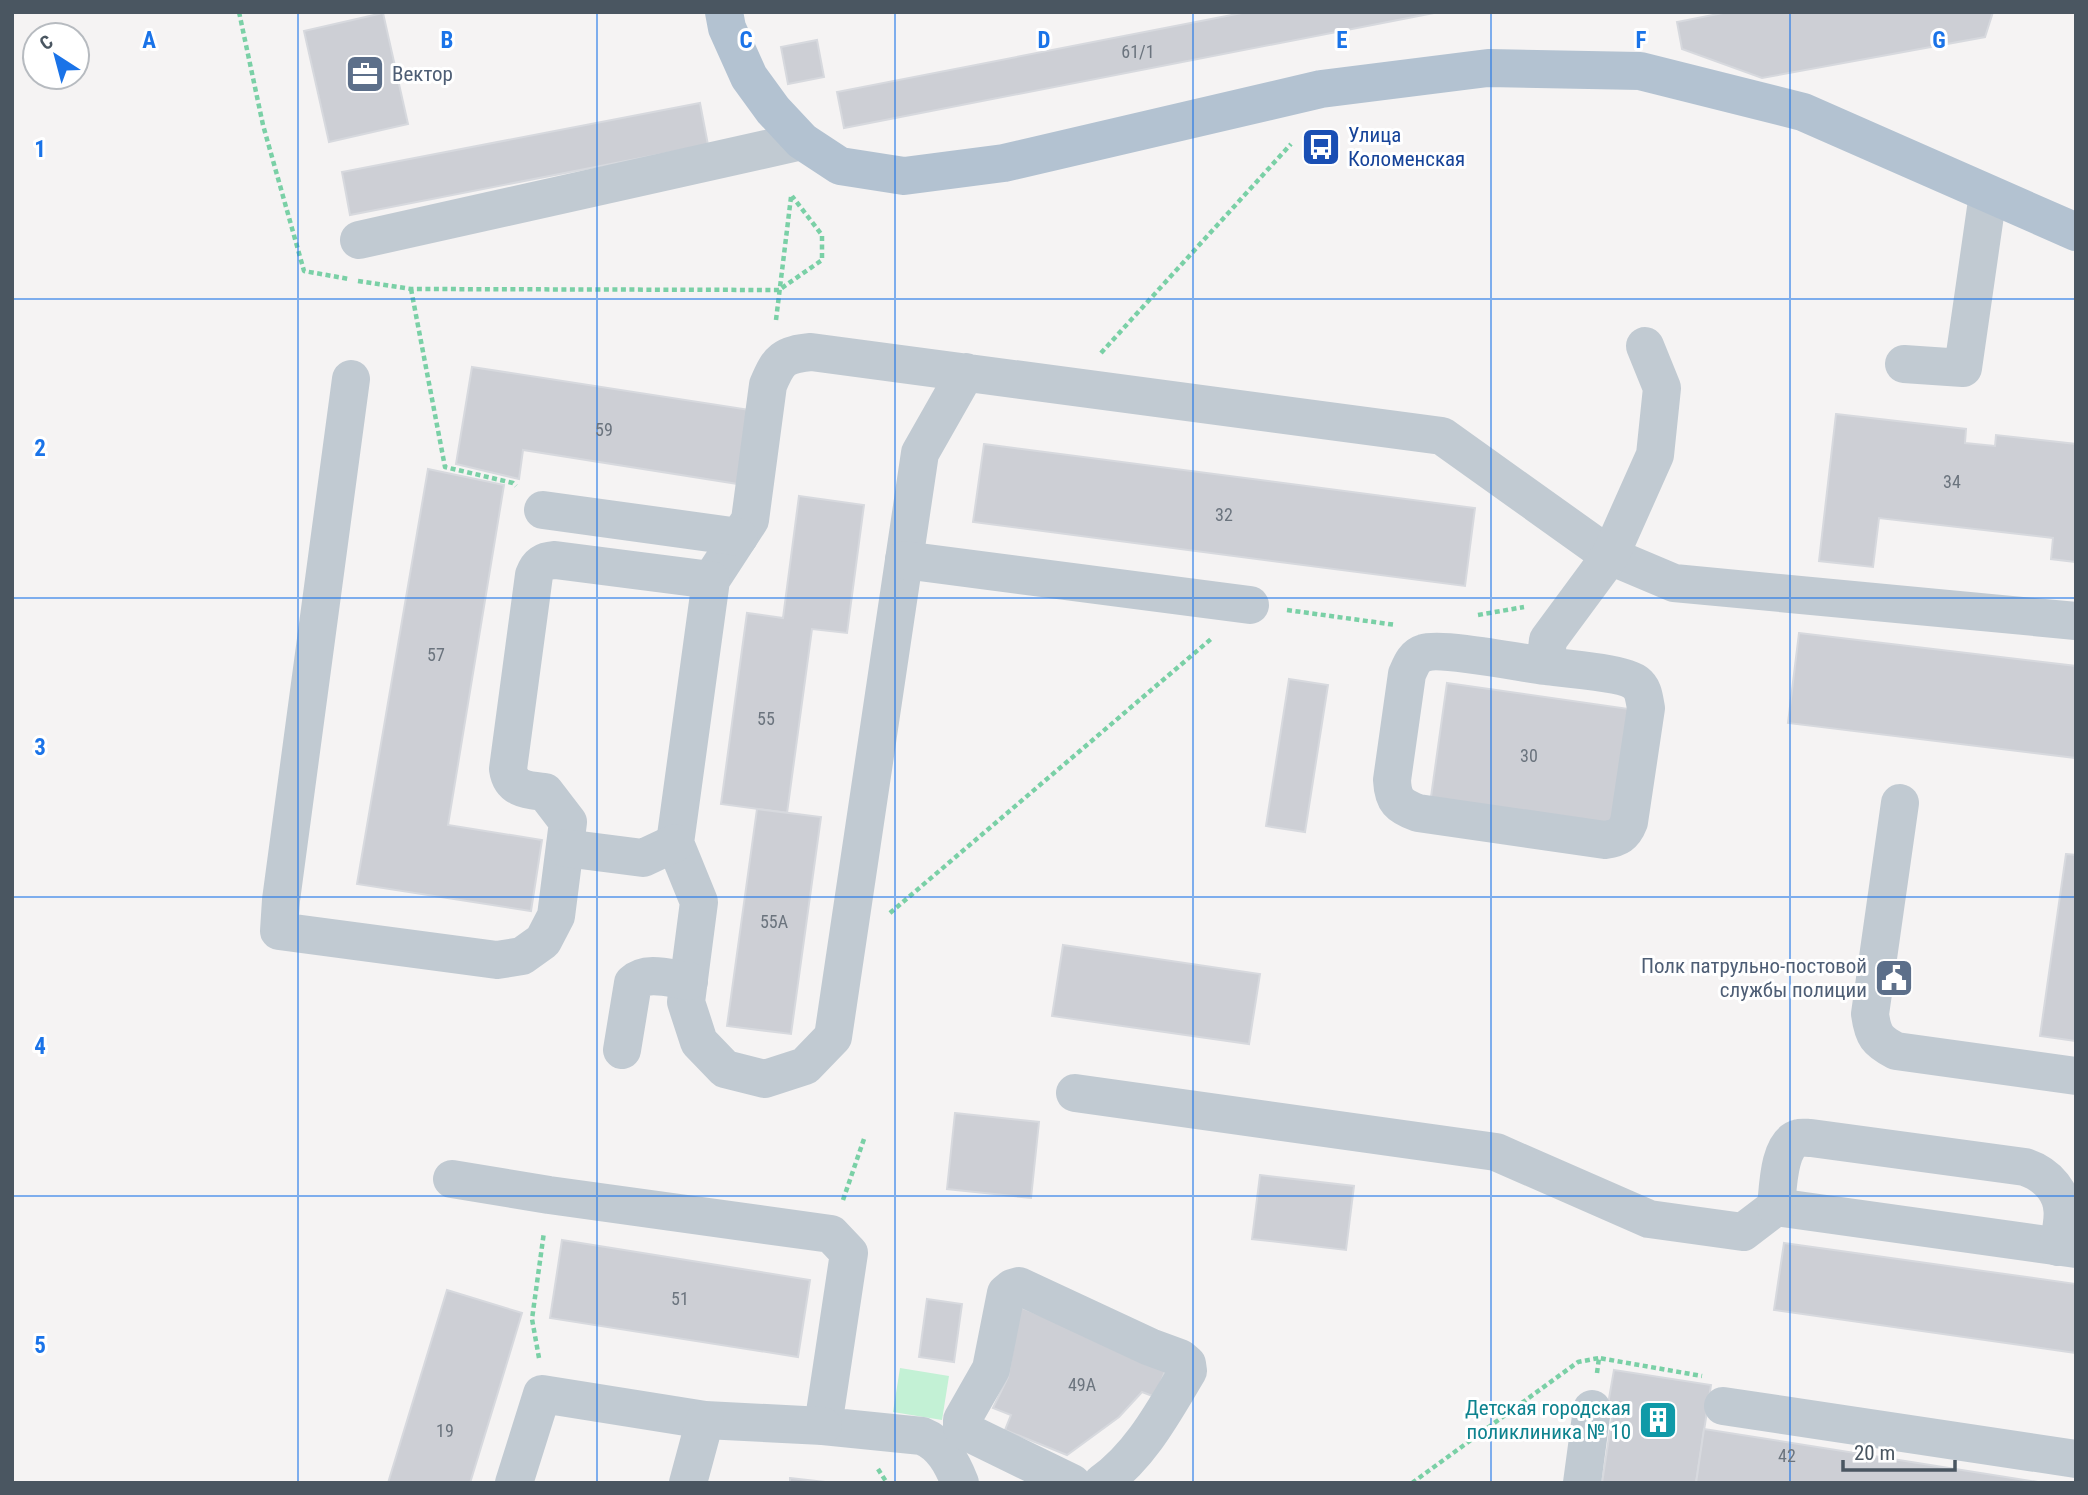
<svg xmlns="http://www.w3.org/2000/svg" width="2088" height="1495" font-family="'Roboto Condensed',sans-serif">
<style>
.green{fill:#c3f1d5}
.building{fill:#cdcfd5;stroke:#d7d9de;stroke-width:2}
.lines{fill:none;stroke-linecap:round;stroke-linejoin:round}
.path{stroke:#7ad0a6;stroke-width:4.5;stroke-dasharray:5 3.5;stroke-linecap:butt}
.minor{stroke:#c1cad2;stroke-width:38}
.major{stroke:#b3c2d1;stroke-width:38}
.grid{fill:none;stroke:#1a73e8;stroke-width:2;stroke-opacity:0.55}
.labels{text-anchor:middle;stroke-width:6;stroke-linejoin:round;paint-order:stroke}
.number-label{font-size:18px;fill:#6b747e}
.service-label{font-size:21px;fill:#4e5e75;stroke:#fff;text-anchor:start}
.transit-label{font-size:21px;fill:#164399;stroke:#fff;text-anchor:start}
.culture-label{font-size:21px;fill:#0d838f;stroke:#fff;text-anchor:end}
.grid-label{font-size:23px;text-anchor:middle;font-weight:bold;fill:#1a73e8;stroke:#fff;stroke-width:6;stroke-linejoin:round;paint-order:stroke}
</style>
<rect width="100%" height="100%" fill="#f5f3f3"/>
<path class="green" d="M900,1368l49,8 -7,44 -49,-8z"/>
<g class="building">
<path d="M1247,12h192l-595,116 -7,-36z"/>
<path d="M1728,12h265l-8,25 -223,41 -80,-29 -5,-27z"/>
<path d="M383,13l25,111 -79,18 -25,-111z"/>
<path d="M817,40l7,37 -36,7 -7,-37z"/>
<path d="M700,103l8,42 -358,70 -8,-43z"/>
<path d="M472,367l278,43 -12,74 -215,-34 -4,29 -63,-15z"/>
<path d="M1836,414l130,15 -1,14 30,3 1,-11 80,9v118l-25,-3 2,-21 -174,-20 -6,49 -54,-6z"/>
<path d="M984,444l491,64 -10,78 -492,-64z"/>
<path d="M428,469l76,16 -56,340 94,15 -11,71 -174,-27z"/>
<path d="M799,496l65,9 -17,128 -35,-4 -25,184 -66,-9 26,-191 36,5z"/>
<path d="M1799,633l277,33v92l-288,-35z"/>
<path d="M1289,679l39,6 -23,147 -39,-6z"/>
<path d="M1447,683l182,26 -18,121 -181,-26z"/>
<path d="M757,809l64,8 -30,217 -64,-8z"/>
<path d="M2066,854l10,1v186l-36,-5z"/>
<path d="M1063,945l197,29 -11,70 -197,-28z"/>
<path d="M955,1113l84,9 -8,76 -84,-9z"/>
<path d="M1260,1175l94,11 -8,64 -94,-11z"/>
<path d="M562,1240l248,40 -12,77 -248,-39z"/>
<path d="M1784,1243l292,41v69l-302,-43z"/>
<path d="M447,1290l75,23 -20,66 -32,104h-82z"/>
<path d="M927,1299l35,5 -8,58 -35,-5z"/>
<path d="M1020,1307l147,59 -12,31 -13,-5 -23,25 -52,38 -62,-25 6,-15 -18,-7 15,-31z"/>
<path d="M1614,1370l97,15 -15,98h-94l11,-72 -6,-1z"/>
<path d="M1704,1429l340,54h-348z"/>
<path d="M790,1478l44,5h-44z"/>
</g>
<g class="lines">
<g class="path">
<path d="M239,12l24,113 41,146 45,8"/>
<path d="M358,281l53,8 368,1 43,-30v-25l-30,-39"/>
<path d="M411,289l34,178 68,16 3,3"/>
<path d="M776,320l15,-123"/>
<path d="M1101,353l190,-209"/>
<path d="M1287,610l109,15"/>
<path d="M1478,615l46,-8"/>
<path d="M890,913l321,-274"/>
<path d="M843,1200l21,-61"/>
<path d="M539,1358l-7,-39 12,-87"/>
<path d="M1597,1373l2,-15 103,18"/>
<path d="M878,1469l9,14"/>
<path d="M1412,1483l166,-121 21,-4"/>
</g>
<g class="minor">
<path d="M359,240l443,-99"/>
<path d="M1904,364l59,4 25,-174"/>
<path d="M966,372l-46,81 -87,584 -28,29 -40,13 -40,-10 -26,-27 -13,-40 13,-100 -24,-59 36,-263 39,-60 18,-135c11,-26 15,-30 43,-33l631,84 168,120 64,27 402,38"/>
<path d="M351,379l-70,521 -2,31 218,29 25,-4 21,-15 13,-25 12,-94 -23,-30c-17,-2 -34,-2 -37,-23l26,-194c4,-11 9,-14 21,-15l156,20"/>
<path d="M543,510l196,27"/>
<path d="M904,560l346,45"/>
<path d="M1545,666c-23,-3 -104,-19 -121,-13 -10,3 -13,12 -17,21l-15,106c1,21 7,26 26,33l187,27c13,-2 19,-5 24,-18l17,-114c-2,-9 -2,-19 -10,-25 -11,-10 -74,-15 -91,-17l3,-26 62,-84 45,-101 7,-67 -17,-42"/>
<path d="M1900,803l-30,211c3,22 7,27 26,37l180,25"/>
<path d="M565,848l78,10 32,-15"/>
<path d="M622,1050l11,-67c14,-13 38,-4 56,-2"/>
<path d="M1075,1093l421,59 153,67 94,13 33,-25 300,42"/>
<path d="M452,1179l97,16 282,39 18,19 -26,173 99,10c20,8 30,27 38,47"/>
<path d="M1776,1207c2,-17 2,-64 23,-69 3,-1 8,0 12,0l214,29c12,4 20,9 28,19 15,19 9,38 5,61"/>
<path d="M1723,1406l353,53"/>
<path d="M514,1483l28,-89 163,26 118,6"/>
<path d="M688,1483l17,-63"/>
<path d="M1072,1483l-105,-51 -5,-5v-7l29,-51 15,-76 6,-5 7,-2 131,61 30,11 7,6 1,7c-24,40 -47,84 -86,112"/>
<path d="M1582,1483l10,-74"/>
</g>
<path class="major" d="M724,12l3,16 22,49 24,33 29,31 38,25 64,10 100,-13 317,-74 167,-21 152,3 163,41 273,120"/>
</g>
<path class="grid" d="M298,12v1471M597,12v1471M895,12v1471M1193,12v1471M1491,12v1471M1790,12v1471M12,299h2064M12,598h2064M12,897h2064M12,1196h2064"/>
<defs>
<g id="office-square" transform="scale(2.0125)"><rect x="-9" y="-9" width="18" height="18" rx="4" fill="#5c6f8a" stroke="#fff"/><path d="M-6-3h4V-5.5h4V-3h4V5H-6ZM-1-4.5V-3h2v-1.5ZM-6 0V1H6V0Z" fill="#fff"/></g>
<g id="bus-square" transform="scale(2.0125)"><rect x="-9" y="-9" width="18" height="18" rx="4" fill="#1a4fb4" stroke="#fff"/><path d="M-5-6H5V4H4V6H2V4H-2V6H-4V4H-5ZM-3.5-4V0h7V-4ZM-3.5 1.2v1.5H-2V1.2ZM2 1.2v1.5H3.5V1.2Z" fill="#fff"/></g>
<g id="civic-square" transform="scale(2.0125)"><rect x="-9" y="-9" width="18" height="18" rx="4" fill="#5c6f8a" stroke="#fff"/><path d="M-.6-6.5H3V-4.5H.6V-3L4-1V1h2V6H-6V1h2V-1L-.6-3ZM-1.2 2.5V6h2.4V2.5Z" fill="#fff"/></g>
<g id="building-square" transform="scale(2.0125)"><rect x="-9" y="-9" width="18" height="18" rx="4" fill="#0f9aa8" stroke="#fff"/><path d="M-4-6H4V6H1V3H-1V6H-4ZM-2.5-4.3h1.7v1.8h-1.7ZM.8-4.3h1.7v1.8H.8ZM-2.5-1h1.7V.8h-1.7ZM.8-1h1.7V.8H.8Z" fill="#fff"/></g>
</defs>
<g fill-rule="evenodd">
<use href="#office-square" x="365" y="74"/>
<use href="#bus-square" x="1321" y="147"/>
<use href="#civic-square" x="1894" y="978"/>
<use href="#building-square" x="1658" y="1420"/>
</g>
<g class="labels">
<g class="number-label">
<text x="1138" y="58">61/1</text>
<text x="604" y="436">59</text>
<text x="1952" y="488">34</text>
<text x="1224" y="521">32</text>
<text x="436" y="661">57</text>
<text x="766" y="725">55</text>
<text x="1529" y="762">30</text>
<text x="774" y="928">55А</text>
<text x="680" y="1305">51</text>
<text x="1082" y="1391">49А</text>
<text x="445" y="1437">19</text>
<text x="1787" y="1462">42</text>
</g>
<g class="service-label">
<text x="392" y="81">Вектор</text>
<text x="1867" y="973" text-anchor="end">Полк патрульно-постовой<tspan x="1867" dy="24">службы полиции</tspan></text>
</g>
<g class="transit-label">
<text x="1348" y="142">Улица<tspan x="1348" dy="24">Коломенская</tspan></text>
</g>
<g class="culture-label">
<text x="1631" y="1415">Детская городская<tspan x="1631" dy="24">поликлиника № 10</tspan></text>
</g>
</g>
<g class="grid-label">
<text x="149" y="48">A</text>
<text x="447" y="48">B</text>
<text x="746" y="48">C</text>
<text x="1044" y="48">D</text>
<text x="1342" y="48">E</text>
<text x="1641" y="48">F</text>
<text x="1939" y="48">G</text>
<text x="40" y="157">1</text>
<text x="40" y="456">2</text>
<text x="40" y="755">3</text>
<text x="40" y="1054">4</text>
<text x="40" y="1353">5</text>
</g>
<rect width="2088" height="1495" fill="none" stroke="#4a5661" stroke-width="28"/>
<g transform="translate(56 56) rotate(324)"><circle r="33" fill="#ffffff" stroke="#b7bbc0" stroke-width="2"/>
<path d="M0-5L12 26L0 18L-12 26Z" fill="#1a73e8"/>
<text y="-10" font-size="19" font-weight="bold" text-anchor="middle" fill="#4a5661">С</text>
</g>
<path d="M1843 1460v10h112v-10" fill="none" stroke="#4a5661" stroke-width="3.5"/>
<text x="1854" y="1460" font-size="21" fill="#4a5661" stroke="#ffffff" stroke-width="5" paint-order="stroke">20 m</text>
</svg>
